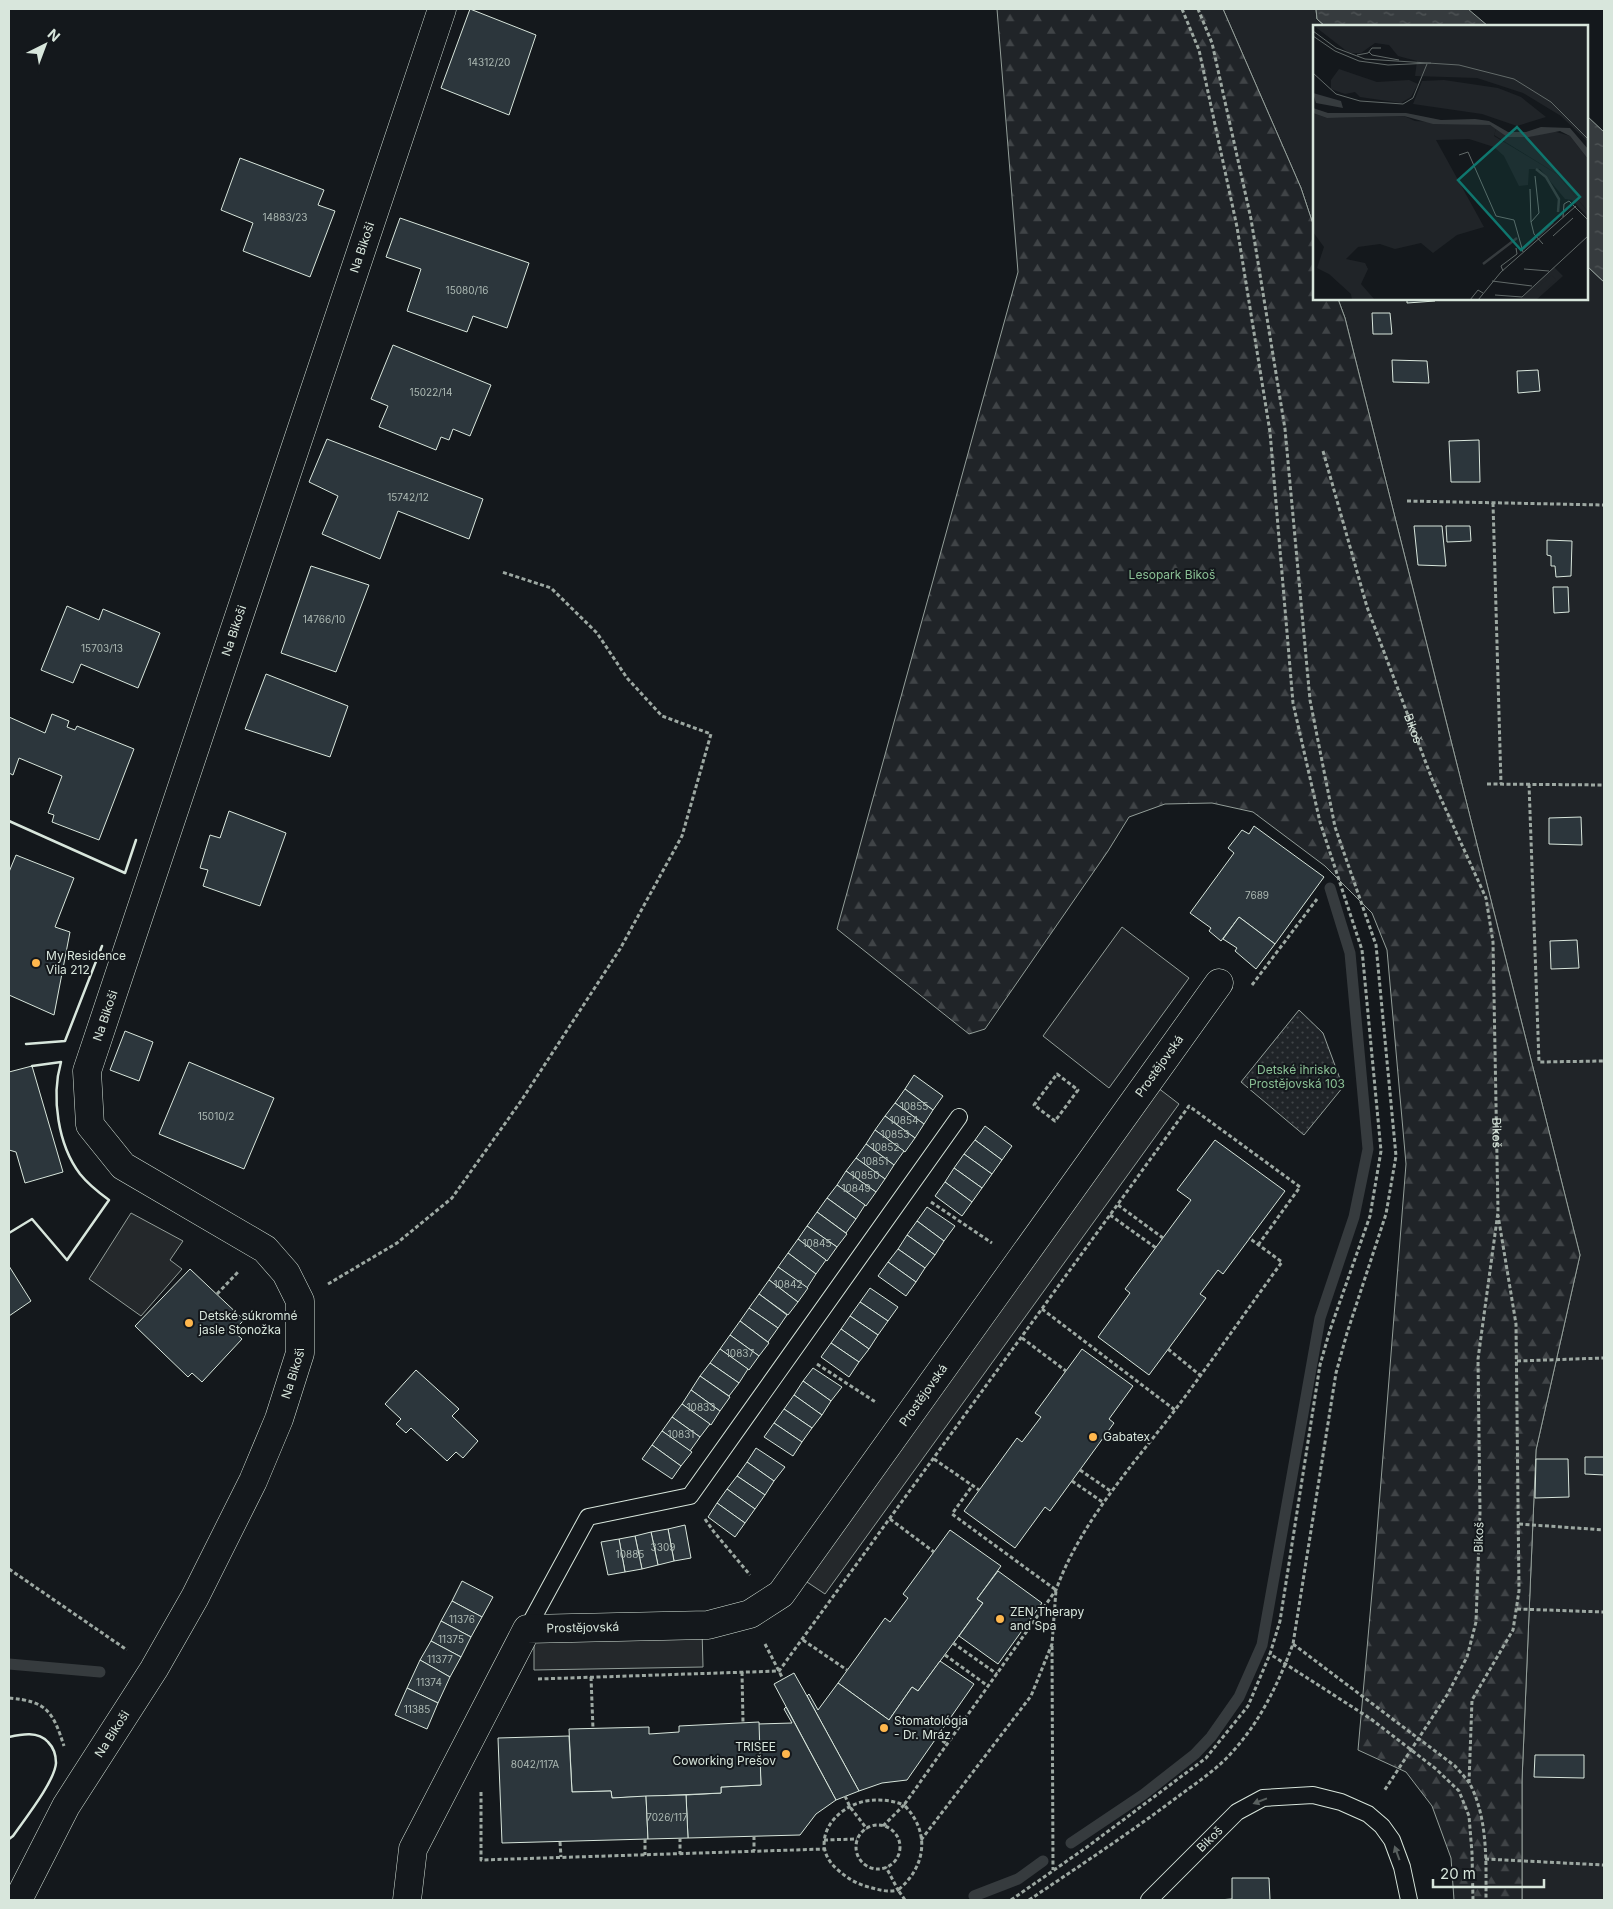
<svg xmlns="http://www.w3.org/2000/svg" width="1613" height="1909" font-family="Inter,sans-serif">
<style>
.green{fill:#202428;stroke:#939e99}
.forest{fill:url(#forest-firs);stroke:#939e99}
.park{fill:url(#park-dots);stroke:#939e99}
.parking{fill:#24282b;stroke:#939e99}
.water{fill:url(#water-ripples);stroke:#939e99}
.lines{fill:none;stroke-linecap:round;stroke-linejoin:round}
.stream{stroke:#363b3e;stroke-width:11}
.building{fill:#2c363c;stroke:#d8e6dc}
.lane-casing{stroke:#d8e6dc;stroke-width:18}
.street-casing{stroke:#d8e6dc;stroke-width:29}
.path{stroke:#9da8a2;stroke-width:3;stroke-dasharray:4 2.5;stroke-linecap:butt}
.lane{stroke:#14181c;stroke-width:16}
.street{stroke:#14181c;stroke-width:28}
.wall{stroke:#d8e6dc;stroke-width:2.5}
.oneway{fill:#59605f}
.poi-dot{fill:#ffb74d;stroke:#14181c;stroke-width:2}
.labels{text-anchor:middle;stroke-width:4;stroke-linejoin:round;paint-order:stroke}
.number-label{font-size:10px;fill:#adbab4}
.street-label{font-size:12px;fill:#d8e6dc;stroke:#14181c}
.park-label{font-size:12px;fill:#8ac095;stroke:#14181c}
.poi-label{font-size:12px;fill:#d8e6dc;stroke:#14181c;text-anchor:start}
.inset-river{fill:none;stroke:#363b3e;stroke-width:2.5}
.inset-road{fill:none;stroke:#626a69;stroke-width:1}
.view{fill:#0f766e;fill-opacity:0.15;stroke:#0f766e;stroke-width:2.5}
.inset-edge{fill:none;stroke:#d8e6dc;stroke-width:2.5}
</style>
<defs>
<pattern id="forest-firs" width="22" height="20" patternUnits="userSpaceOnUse" patternTransform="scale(1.25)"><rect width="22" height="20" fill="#202428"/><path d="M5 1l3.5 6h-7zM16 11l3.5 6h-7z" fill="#404447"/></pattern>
<pattern id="park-dots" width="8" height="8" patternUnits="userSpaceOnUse" patternTransform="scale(1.25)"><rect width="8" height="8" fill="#202428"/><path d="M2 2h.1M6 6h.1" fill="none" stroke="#404447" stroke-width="1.8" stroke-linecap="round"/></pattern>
<pattern id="water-ripples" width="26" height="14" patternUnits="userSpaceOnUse" patternTransform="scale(1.25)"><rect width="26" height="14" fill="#363b3e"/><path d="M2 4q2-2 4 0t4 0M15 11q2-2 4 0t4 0" fill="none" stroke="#525759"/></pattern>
</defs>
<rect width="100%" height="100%" fill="#14181c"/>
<g class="green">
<path d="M1223,9h93l1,10 8,7h-11v201l-13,-39z"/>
<path d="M1587,266l17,16v1618h-82v-120l14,-330 44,-195 -235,-937 -7,-19h249z"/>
<path d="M1122,927l67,51 -80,110 -66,-52z"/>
</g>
<path class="forest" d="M997,9h226l78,179 13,39v72h24l7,19 235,937 -44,195 -14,330v120h-68l-3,-42 -19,-52 -26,-34 -48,-22 16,-180 32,-406 -19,-214 -15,-37 -47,-47 -72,-54 -41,-9 -47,1 -36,13 -21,34 -123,178 -16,5 -132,-105 181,-657z"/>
<path class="park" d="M1299,1010l24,23 20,54 -39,48 -63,-53z"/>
<g class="parking">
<path d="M1149,1081l30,23 -354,490 -30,-20z"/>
<path d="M131,1213l52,28 -13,19 12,9 -41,47 -52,-37z"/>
<path d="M702,1629l1,38 -169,3v-38z"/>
</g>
<g class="water">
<path d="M1316,9h152l20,17h-163l-8,-7z"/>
<path d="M1587,116l17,16v150l-17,-16z"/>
</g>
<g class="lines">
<g class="stream">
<path d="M9,1664l91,8"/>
<path d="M1071,1843l73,-49 51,-40 16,-17 28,-40 23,-52 58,-327 34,-101 14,-68 -18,-196 -20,-65"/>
<path d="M974,1896l44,-17 25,-18"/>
</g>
</g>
<g class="building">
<path d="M470,9l66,26 -27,80 -68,-27z"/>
<path d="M240,158l84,32 -6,15 17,6 -25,66 -67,-26 10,-28 -32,-13z"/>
<path d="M400,218l129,45 -22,65 -34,-12 -6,16 -60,-21 14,-42 -35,-12z"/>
<path d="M1407,299h28v2l-28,2z"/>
<path d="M1372,313h18l2,21h-19z"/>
<path d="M393,345l98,40 -21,51 -17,-7 -4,11 -8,-3 -5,13 -57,-23 9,-21 -17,-7z"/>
<path d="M1392,360l35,1 2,22 -36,-1z"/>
<path d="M1538,370l2,21 -22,2 -1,-22z"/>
<path d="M327,439l156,60 -14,40 -71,-28 -18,48 -58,-25 16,-38 -29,-14z"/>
<path d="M1479,440l1,42h-29l-2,-41z"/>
<path d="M1414,526h28l4,40 -28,-1z"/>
<path d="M1446,526h24l1,15 -24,1z"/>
<path d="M1547,540l25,1 -1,35 -15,1 -1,-11h-4v-10l-4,-1z"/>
<path d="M311,566l58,19 -33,87 -55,-19z"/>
<path d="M1553,587h15l1,25 -15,1z"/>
<path d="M67,606l32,14 4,-11 57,24 -22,55 -57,-24 -8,19 -32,-13z"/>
<path d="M266,674l82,32 -18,51 -85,-28z"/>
<path d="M52,714l17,7 -2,6 8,3 2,-4 57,23 -35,91 -47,-18 2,-7 -6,-2 14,-37 -43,-18 -6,17 -4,-2v-56l36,16z"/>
<path d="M229,811l57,22 -26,73 -57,-20 5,-16 -8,-2 10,-33 10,3z"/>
<path d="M1581,817l1,28 -33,-1v-26z"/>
<path d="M1254,826l70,51 -49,67 -36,-27 -18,24 -12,-10 2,-3 -21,-15 44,-60 -6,-5 14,-18 7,4z"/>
<path d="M16,855l58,23 -19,49 15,5 -16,83 -45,-20v-123z"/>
<path d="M1239,917l36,27 -19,25 -21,-18 2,-3 -14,-9z"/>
<path d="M1577,940l2,28 -28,1 -1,-28z"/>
<path d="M125,1031l28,11 -14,39 -29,-11z"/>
<path d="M189,1062l85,36 -30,71 -85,-35z"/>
<path d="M32,1066l31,106 -38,11 -9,-31 -7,-2v-78z"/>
<path d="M914,1075l29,21 -10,14 -28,-21z"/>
<path d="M905,1089l28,21 -9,14 -29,-21z"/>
<path d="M895,1103l29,21 -9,14 -30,-22z"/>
<path d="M885,1116l30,22 -10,14 -30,-22z"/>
<path d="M985,1126l27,20 -10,14 -27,-20z"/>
<path d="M875,1130l29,21 -10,14 -28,-21z"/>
<path d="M975,1140l27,20 -10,14 -28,-20z"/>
<path d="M1215,1140l70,51 -62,83 -5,-4 -18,24 6,4 -57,77 -51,-38 32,-44 -5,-4 66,-89 -14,-10z"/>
<path d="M866,1144l28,21 -9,14 -29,-21z"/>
<path d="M964,1154l28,20 -10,14 -28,-20z"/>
<path d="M856,1158l29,21 -9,13 -30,-21z"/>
<path d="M954,1168l28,20 -10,14 -27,-20z"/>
<path d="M846,1171l30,21 -10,14 -29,-21z"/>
<path d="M945,1182l27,20 -10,14 -27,-20z"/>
<path d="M837,1185l28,20 -9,14 -29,-21z"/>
<path d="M827,1198l29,21 -10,14 -29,-21z"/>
<path d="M927,1207l28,19 -11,15 -27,-20z"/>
<path d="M817,1212l30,22 -10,13 -30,-21z"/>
<path d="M917,1221l27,20 -9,14 -28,-20z"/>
<path d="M807,1226l30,21 -10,14 -29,-22z"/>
<path d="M907,1235l28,20 -10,13 -27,-19z"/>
<path d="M798,1239l28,21 -10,14 -28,-21z"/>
<path d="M898,1249l27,19 -9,14 -28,-20z"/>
<path d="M788,1253l28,21 -9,14 -29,-21z"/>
<path d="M888,1262l28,20 -10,14 -28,-20z"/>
<path d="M9,1266l22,35 -22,15z"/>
<path d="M778,1267l30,21 -10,14 -29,-22z"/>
<path d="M190,1269l54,51 -11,11 9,8 -40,43 -10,-9 -4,4 -53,-51z"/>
<path d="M769,1280l29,22 -10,13 -29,-21z"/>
<path d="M870,1288l28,19 -10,14 -28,-19z"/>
<path d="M759,1294l28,21 -9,13 -29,-20z"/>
<path d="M860,1302l28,19 -10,14 -28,-19z"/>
<path d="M749,1308l29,20 -10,14 -28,-21z"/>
<path d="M850,1316l28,19 -9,14 -28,-20z"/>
<path d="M740,1321l29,22 -10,13 -29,-21z"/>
<path d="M841,1329l28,20 -10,13 -28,-19z"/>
<path d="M730,1335l29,21 -10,14 -29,-21z"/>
<path d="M831,1343l28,19 -10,15 -28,-20z"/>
<path d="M720,1349l28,20 -9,14 -29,-20z"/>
<path d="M1082,1349l51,37 -24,33 5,4 -64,88 -5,-4 -30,41 -51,-37 53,-73 5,4 19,-25 -6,-4z"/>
<path d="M710,1363l29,20 -10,13 -29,-20z"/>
<path d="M813,1368l29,19 -11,14 -28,-20z"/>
<path d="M416,1370l43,39 -7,7 26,25 -15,17 -7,-6 -9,9 -36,-33 -5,5 -10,-9 5,-5 -16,-15z"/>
<path d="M700,1376l30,21 -10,14 -29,-21z"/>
<path d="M803,1381l28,20 -9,14 -28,-20z"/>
<path d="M691,1390l29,21 -9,14 -29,-21z"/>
<path d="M794,1395l28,20 -10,13 -28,-19z"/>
<path d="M682,1404l28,20 -10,13 -28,-20z"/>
<path d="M784,1409l28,19 -10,14 -28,-19z"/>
<path d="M672,1417l28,20 -10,14 -28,-20z"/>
<path d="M774,1423l28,19 -9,14 -29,-19z"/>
<path d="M662,1431l30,21 -11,14 -29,-21z"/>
<path d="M652,1445l29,21 -9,13 -30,-20z"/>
<path d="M756,1448l29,19 -11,14 -27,-19z"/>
<path d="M1585,1457h19v18l-19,-1z"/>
<path d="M1536,1459h32l1,38 -34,1z"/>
<path d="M747,1462l27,19 -9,14 -28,-19z"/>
<path d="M737,1476l28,19 -10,14 -28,-20z"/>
<path d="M727,1489l28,20 -10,14 -28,-20z"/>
<path d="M717,1503l28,20 -10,14 -27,-20z"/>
<path d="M685,1525l6,33 -17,3 -6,-32z"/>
<path d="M668,1529l6,32 -16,4 -7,-33z"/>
<path d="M950,1530l51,36 -24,33 6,4 -65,88 -6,-4 -23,33 -51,-37 47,-65 5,4 18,-24 -5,-4z"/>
<path d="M651,1532l7,33 -16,4 -7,-33z"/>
<path d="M635,1536l7,33 -17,3 -6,-33z"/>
<path d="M619,1539l6,33 -17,3 -7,-33z"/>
<path d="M998,1571l44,32 -44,61 -39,-28 24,-33 -6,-4z"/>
<path d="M462,1581l31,16 -11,20 -30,-16z"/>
<path d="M452,1601l30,16 -11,20 -30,-16z"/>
<path d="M441,1621l30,16 -10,20 -30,-16z"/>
<path d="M431,1641l30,16 -11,20 -30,-17z"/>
<path d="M420,1660l30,17 -12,26 -31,-15z"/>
<path d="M940,1661l34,23 -67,96 -25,3 -23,8 -52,-95 2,-2 9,16 20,-27 51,37 23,-33 6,4z"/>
<path d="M794,1673l13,23 52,95 -23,9 -62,-116z"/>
<path d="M407,1688l31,15 -11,26 -32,-14z"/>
<path d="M786,1707l50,93 -20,14 -16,21 -112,3 -2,-43 35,-2v-6l40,-2 -3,-61 34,-1 -8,-14z"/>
<path d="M759,1722l2,63 -40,2v6l-109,5 -1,-7 -39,1 -3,-63 80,-2v7l30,-2v-6z"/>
<path d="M569,1736l3,56 39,-1 1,7 34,-2 2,43 -146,4 -4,-105z"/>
<path d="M1535,1755h49v23l-50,-1z"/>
<path d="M686,1795l2,43 -40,1 -2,-43z"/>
<path d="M1232,1878h37l1,22h-52l14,-1z"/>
</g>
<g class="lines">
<g class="lane-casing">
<g id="lane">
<path d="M527,1629l61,-112 102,-21 269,-379"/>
<path id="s2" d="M1149,1900l88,-88 26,-14 50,-3 28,7 27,12 14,12 10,14 10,27 7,33"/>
</g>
</g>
<g class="street-casing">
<g id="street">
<path id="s3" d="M18,1900l48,-94 88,-137 41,-72 58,-116 26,-62 21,-66v-52l-14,-28 -21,-24 -142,-83 -33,-41 -3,-54 355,-1062"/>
<path id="s4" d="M407,1900l6,-51 114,-220 181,-4 42,-11 31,-20 438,-611"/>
</g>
</g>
<g class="path">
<path d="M1182,9l17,41 38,177 33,205 23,271 27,119 42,128 19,201 -11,65 -40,114 -10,35 -40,256 -10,33 101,65 65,50 23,22 10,25 3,37 1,47"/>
<path id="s1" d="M1323,451l44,156 65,172 54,119 7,44 5,270 -20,147 2,153 -4,110 -9,35 -20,38 -63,96"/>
<path d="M1407,501l197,4"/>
<path d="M1493,503l8,281"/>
<path d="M1487,784l117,1"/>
<path d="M1529,784l10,278 65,-1"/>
<path d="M1252,985l65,-86"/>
<path d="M1057,1074l21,16 -23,31 -21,-16z"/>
<path d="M931,1202l61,41"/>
<path d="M1118,1205l45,33"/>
<path d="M1110,1215l46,33"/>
<path d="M328,1284l69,-41 55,-45 69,-97 99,-152 62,-113 29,-102 -49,-18 -35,-38 -30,-45 -46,-45 -49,-16"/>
<path d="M217,1294l22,-23"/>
<path d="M1042,1309l133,101"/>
<path d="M1022,1338l44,33"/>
<path d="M1168,1349l33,27"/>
<path d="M1517,1361l87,-3"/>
<path d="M817,1364l60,39"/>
<path d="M934,1459l45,31"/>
<path d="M1080,1470l32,22"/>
<path d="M1072,1481l32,22"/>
<path d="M705,1519l9,13 36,43"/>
<path d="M890,1519l44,33"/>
<path d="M1519,1524l85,6"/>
<path d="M9,1569l118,81"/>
<path d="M1517,1609l87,3"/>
<path d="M803,1640l44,30"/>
<path d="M953,1643l44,31"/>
<path d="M765,1644l18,35"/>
<path d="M1293,1644l162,122c5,6 11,12 15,18 18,35 16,78 16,116"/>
<path d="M1052,1646l1,224"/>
<path d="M945,1655l43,31"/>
<path d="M742,1672l1,51"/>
<path d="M591,1677l2,52"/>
<path d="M538,1679l241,-8 410,-565 111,81 -42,58"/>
<path d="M9,1698c38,3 44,14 55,48"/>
<path d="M937,1737l10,7"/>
<path d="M1469,1783l3,-83 41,-70 6,-39 -3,-267 -18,-109"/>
<path d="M481,1792v68l344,-11"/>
<path d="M845,1796l5,11 17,22"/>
<circle cx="878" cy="1847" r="22"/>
<path d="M883,1826l21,-21c-13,-5 -24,-6 -38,-4 -33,6 -59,43 -28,69 8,7 17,13 27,16 11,3 22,7 33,4l-12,-23"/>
<path d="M754,1836v15"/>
<path d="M680,1838v16"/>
<path d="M645,1839v16"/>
<path d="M824,1840l33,-1"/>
<path d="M921,1840l110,-144 21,-52 4,-54 -104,-76 20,-28"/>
<path d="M560,1842l1,15"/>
<path d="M1485,1859l119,6"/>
<path d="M905,1900l-7,-10c29,-24 32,-59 6,-85l152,-215c24,-67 76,-124 119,-180 37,-49 71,-99 107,-148l-33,-24"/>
<path d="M1011,1900l76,-53 119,-89 42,-52 22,-52"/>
<path d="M1029,1900c49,-33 99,-66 147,-102 20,-15 42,-29 58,-48 27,-30 45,-68 59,-106l43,-271 11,-40 39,-119 10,-58 -20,-211 -41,-118 -25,-127 -25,-271 -34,-210 -39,-176 -14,-34"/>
</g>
<use href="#lane" class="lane"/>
<use href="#street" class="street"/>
<g class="wall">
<path d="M9,821l116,52 11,-33"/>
<path d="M26,1044l39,-3 37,-95"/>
<path d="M9,1233l23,-14 35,41 42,-60c-11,-8 -21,-16 -29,-26 -22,-29 -29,-77 -19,-112l-29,4"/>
<path d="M9,1737c13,-3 29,-6 39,5 6,6 8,13 8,21 -1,18 -32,57 -43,73l-4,3"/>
</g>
</g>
<defs><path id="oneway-solid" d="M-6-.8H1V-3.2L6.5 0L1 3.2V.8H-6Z" transform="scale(1.25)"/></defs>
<g class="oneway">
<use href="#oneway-solid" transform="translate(1260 1801) rotate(159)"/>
<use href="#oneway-solid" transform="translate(1397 1853) rotate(-110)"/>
</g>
<g class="poi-dot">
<circle cx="36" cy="963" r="5"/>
<circle cx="189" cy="1323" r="5"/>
<circle cx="1093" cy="1437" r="5"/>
<circle cx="1000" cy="1619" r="5"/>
<circle cx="884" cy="1728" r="5"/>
<circle cx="786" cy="1754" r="5"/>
</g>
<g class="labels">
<g class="number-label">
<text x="489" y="66">14312/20</text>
<text x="285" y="221">14883/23</text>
<text x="467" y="294">15080/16</text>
<text x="431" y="396">15022/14</text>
<text x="408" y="501">15742/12</text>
<text x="324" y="623">14766/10</text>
<text x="102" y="652">15703/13</text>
<text x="1257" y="899">7689</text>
<text x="914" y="1110">10855</text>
<text x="216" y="1120">15010/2</text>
<text x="904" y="1124">10854</text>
<text x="895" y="1138">10853</text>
<text x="885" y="1151">10852</text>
<text x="875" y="1165">10851</text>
<text x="865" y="1179">10850</text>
<text x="856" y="1192">10849</text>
<text x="817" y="1247">10845</text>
<text x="788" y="1288">10842</text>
<text x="740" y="1357">10837</text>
<text x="701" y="1411">10833</text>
<text x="681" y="1438">10831</text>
<text x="663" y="1551">3309</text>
<text x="630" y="1558">10885</text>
<text x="462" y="1623">11376</text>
<text x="451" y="1643">11375</text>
<text x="440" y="1663">11377</text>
<text x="429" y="1686">11374</text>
<text x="417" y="1713">11385</text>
<text x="535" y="1768">8042/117A</text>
<text x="667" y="1821">7026/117</text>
</g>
<g class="street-label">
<text dy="4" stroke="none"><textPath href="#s3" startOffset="1872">Na Bikoši</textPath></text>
<text dy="4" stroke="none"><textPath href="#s3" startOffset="1468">Na Bikoši</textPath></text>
<text dy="4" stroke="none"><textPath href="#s1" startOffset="292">Bikoš</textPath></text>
<text dy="4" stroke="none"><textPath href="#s3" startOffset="1062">Na Bikoši</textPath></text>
<text dy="4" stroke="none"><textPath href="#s4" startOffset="1210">Prostějovská</textPath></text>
<text dy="4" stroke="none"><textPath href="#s1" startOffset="712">Bikoš</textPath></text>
<text dy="4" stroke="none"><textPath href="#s3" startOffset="596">Na Bikoši</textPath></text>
<text dy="4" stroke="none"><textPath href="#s4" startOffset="805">Prostějovská</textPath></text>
<text transform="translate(1479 1537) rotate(-88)" y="4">Bikoš</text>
<text dy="4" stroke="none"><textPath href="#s4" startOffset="355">Prostějovská</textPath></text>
<text dy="4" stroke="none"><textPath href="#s3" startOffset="191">Na Bikoši</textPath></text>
<text dy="4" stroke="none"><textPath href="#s2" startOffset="86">Bikoš</textPath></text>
</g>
<g class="park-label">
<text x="1172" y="579">Lesopark Bikoš</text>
<text x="1297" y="1074">Detské ihrisko<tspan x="1297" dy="14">Prostějovská 103</tspan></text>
</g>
<g class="poi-label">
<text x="46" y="960">My Residence<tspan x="46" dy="14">Vila 212</tspan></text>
<text x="199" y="1320">Detské súkromné<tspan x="199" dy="14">jasle Stonožka</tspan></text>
<text x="1103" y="1441">Gabatex</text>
<text x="1010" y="1616">ZEN Therapy<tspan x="1010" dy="14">and Spa</tspan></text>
<text x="894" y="1725">Stomatológia<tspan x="894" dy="14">- Dr. Mráz</tspan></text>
<text x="776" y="1751" text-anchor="end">TRISEE<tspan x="776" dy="14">Coworking Prešov</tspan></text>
</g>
</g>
<g transform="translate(1313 25)">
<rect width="275" height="275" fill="#14181c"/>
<path d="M26,44l38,13 32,-2 9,4 -7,13 -10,6 -41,-6 -5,-5 -10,2 -14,-5v-9zM131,55l54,8 23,9 25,20 -29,9 -35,-12 -69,-10 9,-23zM183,104l11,8h22l24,-6 17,5 18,23v53l-31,-38 -63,-39zM241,242l9,9 -27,24h-17z" fill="#202428"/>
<path d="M0,0h275v117l-27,-26 -38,-23 -46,-15 -62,-2 2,-15 -19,-5 -9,-11 -14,-2 -14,10h-12zM0,88l14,5 77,-2 11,5 75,4 6,4 -2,7 63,38 31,38v5l-16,-17 -7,-1 -25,-30h-11l-1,16 -9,1 -15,-30 -10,-9 -25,-8 -33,1 48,87 -27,8 -24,18 -12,-10 -26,6 -15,-5 -22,3 -12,12 19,4 3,6 -7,15 14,16h-23l-1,-6 -22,-20 -12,-6 7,-21 -11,-15z" fill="#202428"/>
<path d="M239,250l4,5 -12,11h-5l-3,-2z" fill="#202428"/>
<path d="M0,68l28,8 2,7 -27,-5zM0,83l15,5h78l35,7 34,-1 14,2 19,11h18l15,-5 29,1 18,21v10l-18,-23 -10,-5 -31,6h-22l-17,-12 -57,-1 -29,-8 -77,2 -14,-5z" fill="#363b3e"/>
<path class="inset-river" d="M223,144l10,8 13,22 -1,13M225,211l15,-14M210,224l12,-11M170,239l34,-26"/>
<path class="inset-road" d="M0,6l23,17 29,11 94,6 55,14 37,23 37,37M0,11l22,15 24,10 29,4 43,-2M56,27l3,3 27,5M44,30l11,-2 4,-5h9M0,48l23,21 24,7 43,3 10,-6 14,-34M146,130l9,-3 28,64 18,4 9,32M222,151l4,37 -8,9 3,12 9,10M217,164l1,33M250,192l1,-13 5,-3 19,19M240,211l20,-18M211,244l25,2M190,246l-2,-5 16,-12 -1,-6M179,256l40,5M182,270l27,2 66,-61M157,275l8,-10 5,3M165,275l23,-28 75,-66"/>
<path class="view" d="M204,102l63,70 -59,53 -63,-70z"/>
<rect width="275" height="275" class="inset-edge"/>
</g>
<rect width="1613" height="1909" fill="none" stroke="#d8e6dc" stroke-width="20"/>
<g transform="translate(45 45) rotate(42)" stroke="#14181c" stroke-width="4" paint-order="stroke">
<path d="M0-4L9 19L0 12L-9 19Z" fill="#d8e6dc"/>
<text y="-8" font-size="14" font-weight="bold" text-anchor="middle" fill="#d8e6dc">N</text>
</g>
<path d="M1433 1879v8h111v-8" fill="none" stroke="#d8e6dc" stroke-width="2.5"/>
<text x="1440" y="1879" font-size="15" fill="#d8e6dc" stroke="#14181c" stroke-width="4" paint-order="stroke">20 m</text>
</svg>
